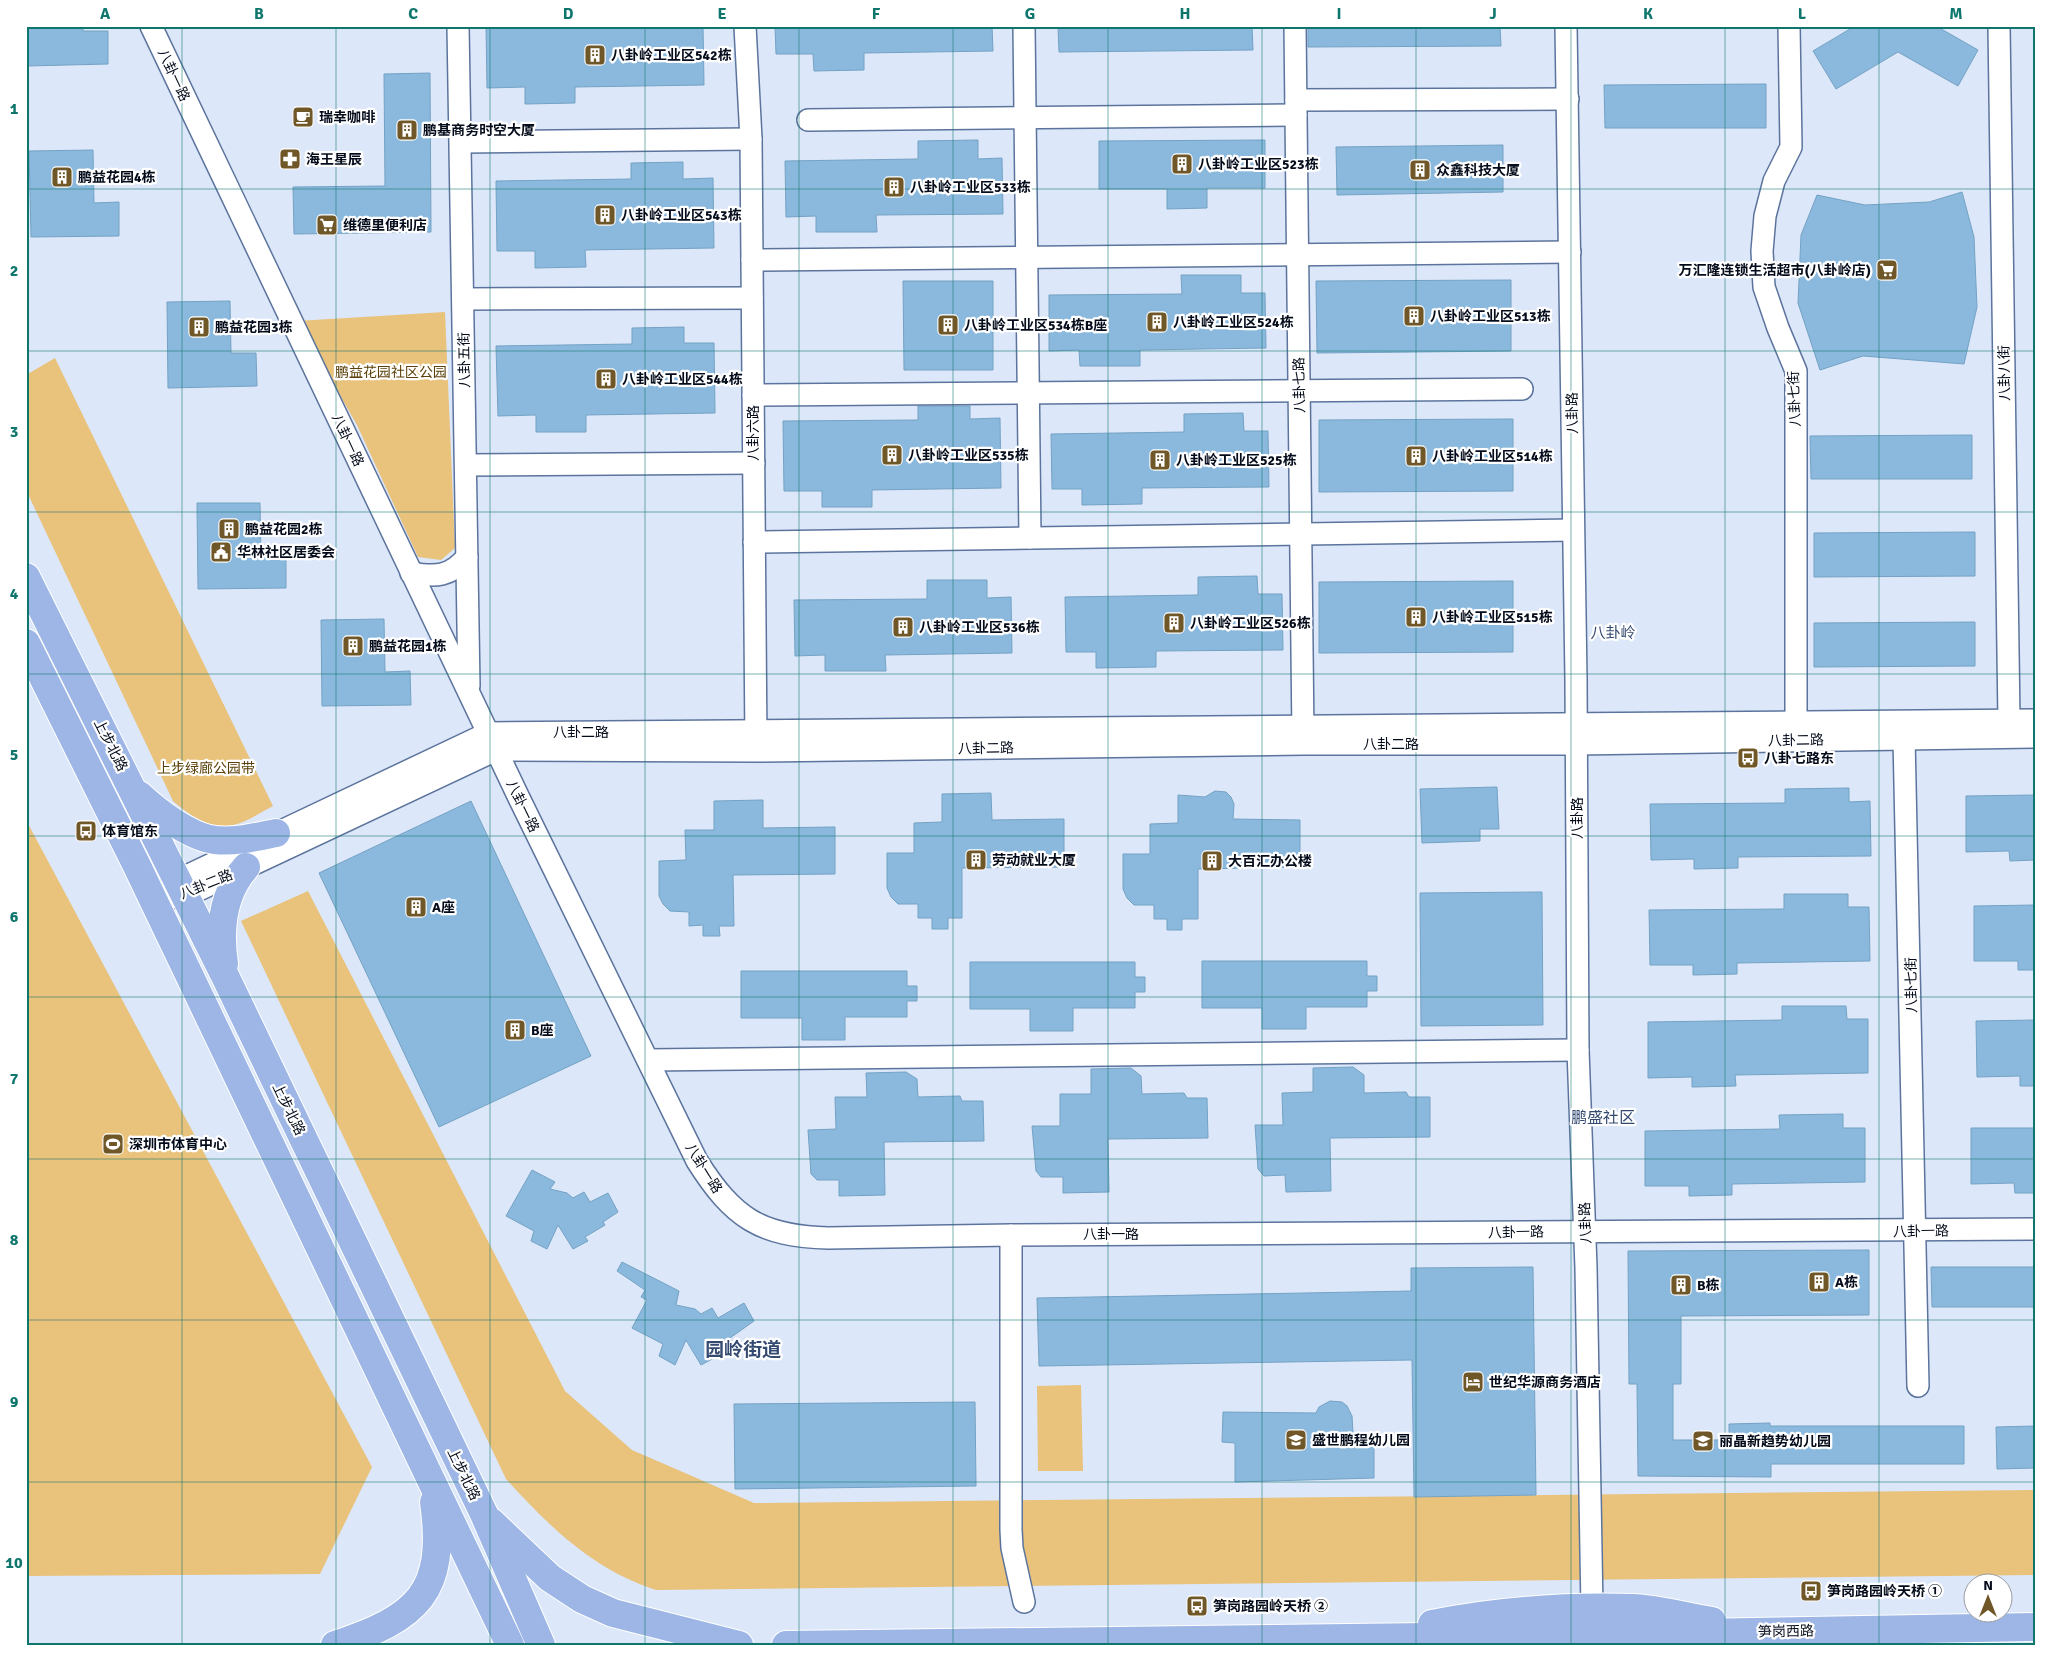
<svg xmlns="http://www.w3.org/2000/svg" width="2061" height="1671" font-family="Signika,'Noto Sans SC',sans-serif">
<style>
.green{fill:#e9c27b}
.building{fill:#8bb9dd;stroke:#74a2c4}
.lines{fill:none;stroke-linecap:round;stroke-linejoin:round}
.minor-casing{stroke:#5c749d;stroke-width:24}
.major-casing{stroke:#fff;stroke-width:30}
.minor{stroke:#fff;stroke-width:21}
.major{stroke:#9db6e6;stroke-width:28}
.grid{fill:none;stroke:#0f766e;stroke-width:1;stroke-opacity:0.55}
.labels{text-anchor:middle;stroke-width:4.5;stroke-linejoin:round;paint-order:stroke}
.poi-label{font-size:14px;font-weight:bold;fill:#040b1a;stroke:#fff;text-anchor:start}
.street-label{font-size:14px;fill:#040b1a;stroke:#fff}
.park-label{font-size:14px;fill:#5c420a;stroke:#fff}
.neighbourhood-label{font-size:15px;fill:#344a70;stroke:#fff}
.quarter-label{font-size:16px;fill:#344a70;stroke:#fff}
.district-label{font-size:19px;font-weight:bold;fill:#344a70;stroke:#fff}
.neatline{fill:none;stroke:#0f766e;stroke-width:2}
.grid-label{font-size:16px;text-anchor:middle;font-weight:bold;fill:#0f766e}
</style>
<rect width="100%" height="100%" fill="#dce7f9"/>
<g class="green">
<path d="M445,312l10,236 -14,12 -23,-3 -61,-132 -60,-104z"/>
<path d="M55,358l218,448c-12,6 -26,16 -40,19 -22,5 -44,-10 -60,-24l-147,-311v-115z"/>
<path d="M26,820l346,647 -52,107 -294,2z"/>
<path d="M308,891l257,500 67,59 122,53 1281,-13v85l-1379,15c-64,-21 -106,-63 -150,-111l-265,-558z"/>
<path d="M1081,1385l2,86h-45l-1,-85z"/>
</g>
<g class="building">
<path d="M26,26h57v5h25v33l-82,2z"/>
<path d="M486,26h217l1,59 -129,2v16l-50,1v-17l-38,1z"/>
<path d="M775,26h217l1,25 -129,2v17l-50,1 -1,-17h-37z"/>
<path d="M1058,26h194l1,24 -194,2z"/>
<path d="M1308,26h192l1,20 -193,1z"/>
<path d="M1855,26h81l42,24 -20,36 -60,-34 -62,37 -23,-38z"/>
<path d="M430,73l1,159 -137,2 -1,-47 92,-1 -1,-112z"/>
<path d="M1766,84v44h-161l-1,-43z"/>
<path d="M978,140v19l24,-1 1,56 -127,1 1,17h-61v-16l-30,1 -1,-56 133,-2v-18z"/>
<path d="M1265,140v48h-58v20l-40,1v-20h-68v-48z"/>
<path d="M1503,145v47l-166,3 -1,-48z"/>
<path d="M93,150l1,53 25,-1v34l-88,1 -2,-86z"/>
<path d="M683,162v17l30,-1 1,70 -129,2 1,17 -51,1v-17h-38l-1,-70 135,-2v-16z"/>
<path d="M1962,192l12,45 3,70 -13,57 -101,-8 -43,14 -22,-67 3,-68 16,-40 48,10 64,-3z"/>
<path d="M1181,275h60v18h24l1,55 -126,2v16h-60l-1,-16 -30,1v-56l133,-1z"/>
<path d="M1511,280v71l-194,2 -1,-72z"/>
<path d="M903,281h90v89h-89z"/>
<path d="M230,301l1,52h25l1,33 -89,2 -1,-86z"/>
<path d="M684,327v16h30l1,70 -129,2v17h-50v-17l-38,1 -2,-70 136,-2v-16z"/>
<path d="M918,406h52v13l30,-1 1,70 -129,2v17h-50v-16h-38l-1,-70 135,-1z"/>
<path d="M1243,413l1,18h24l1,56 -127,1v16l-60,1v-16h-30l-1,-55 133,-2v-18z"/>
<path d="M1513,419v72l-194,1v-72z"/>
<path d="M1972,435v44h-161l-1,-43z"/>
<path d="M197,503h63l1,52 25,-1v34l-88,1z"/>
<path d="M1975,532v44l-161,1v-44z"/>
<path d="M1257,576l1,18h24l1,56 -127,1v16l-60,1v-16h-30l-1,-55 133,-2v-18z"/>
<path d="M927,580h60v18l24,-1 1,56 -127,2 1,16h-61v-16l-30,1 -1,-56 133,-1z"/>
<path d="M1513,581v71l-194,1v-71z"/>
<path d="M384,619l1,53 25,-1 1,34 -89,1 -1,-86z"/>
<path d="M1975,622v44l-161,1v-44z"/>
<path d="M1497,787l2,42h-19v12l-58,2 -2,-54z"/>
<path d="M1849,788v14l21,-1 1,55 -133,1v11l-44,1v-10l-43,1 -1,-56 135,-1v-14z"/>
<path d="M1215,791l11,1 5,5 3,7 -1,15 67,1v47l-102,2v50h-16v11h-15v-11h-13v-14h-20l-7,-7 -4,-9v-35h27v-30l28,-1v-28l27,2z"/>
<path d="M991,793l1,27 72,-1v48l-102,1v50h-14v11h-16v-11h-14v-14h-20l-7,-7 -4,-9v-35h27v-30l28,-1v-28z"/>
<path d="M2035,795v65l-25,1 -1,-10 -43,1v-56z"/>
<path d="M763,800v28l72,-1v47l-102,1 1,51h-15l1,10h-17v-11l-14,1v-14l-19,-1 -7,-7 -4,-8v-35l27,-1 -1,-30h29v-29z"/>
<path d="M471,801l120,255 -152,71 -120,-254z"/>
<path d="M1542,892l1,133 -122,1 -1,-133z"/>
<path d="M1784,894h64v13h21l1,54 -133,2v11l-44,1v-10h-43l-1,-55 135,-1z"/>
<path d="M2035,905v65h-17v-9h-44v-55z"/>
<path d="M1202,961h165v15h10v15h-10v16h-61v22h-44v-21h-60z"/>
<path d="M970,962h165v15h10v15h-10v16h-62v23h-43v-22h-60z"/>
<path d="M741,971h166v15h10v15h-10v16h-62v23h-43v-22h-61z"/>
<path d="M1782,1006h64l1,13h21v54l-133,2 1,11 -44,1v-10l-44,1v-56l134,-2z"/>
<path d="M2035,1020v66h-15v-10l-43,1 -1,-56z"/>
<path d="M1353,1067l11,8v18l42,-1 3,5h21v40l-100,1 1,53 -45,1 -1,-17 -21,1 -6,-7 -3,-44h28l-1,-32 31,-1v-24z"/>
<path d="M1131,1068l10,8 1,18 42,-1 3,5h20l1,40 -100,1 1,53 -46,1v-16h-22l-5,-6 -4,-45h28v-32h31v-25z"/>
<path d="M906,1072l11,7 1,18 42,-1 2,5h21l1,40 -100,1 1,53 -46,1v-16h-22l-6,-6 -3,-44 28,-1 -1,-32h32l-1,-24z"/>
<path d="M1843,1114v14h22v54l-133,2v11l-43,1v-10h-44v-55l135,-2 -1,-14z"/>
<path d="M1971,1128h64v65h-20l-1,-10 -43,1z"/>
<path d="M532,1170l23,12 -5,7 17,4 6,5 11,-6 6,10 18,-9 10,19 -15,10 2,3 -20,12 3,4 -15,8 -15,-24 -11,24 -16,-8 3,-10 -28,-15z"/>
<path d="M1869,1250v65l-188,1v68h-8v56h56v-16l41,-1v3h194v38h-193v13l-133,-1 -1,-92h-8l-1,-133z"/>
<path d="M622,1262l57,29 -3,14 19,4 6,5 11,-6 6,10 26,-15 10,18 -24,17 2,3 -19,11 3,5 -15,8 -15,-25 -11,25 -16,-9 4,-12 -31,-16 15,-28 -6,-3 4,-7 -28,-19z"/>
<path d="M1533,1267l3,228 -122,2 -2,-137 -373,6 -2,-68 374,-7v-23z"/>
<path d="M1931,1267h104v40h-103z"/>
<path d="M1330,1401l12,1 5,4 5,10 1,17 14,1v12h7v32l-139,4v-39l-13,-1 1,-30 93,1 3,-6z"/>
<path d="M975,1402l1,84 -241,3 -1,-85z"/>
<path d="M2035,1426v42l-38,1 -1,-42z"/>
</g>
<g class="lines">
<g class="minor-casing">
<g id="minor">
<path d="M151,26l368,772 178,363c36,57 63,75 131,77l183,-3 1024,-6"/>
<path d="M458,26l11,660"/>
<path d="M745,26l6,113 5,607"/>
<path d="M1024,26l6,512"/>
<path d="M1295,26l8,712"/>
<path d="M1566,26l10,653 2,371 8,218 6,341"/>
<path d="M1789,26l2,121 -17,34 -9,35 -3,35 2,36 14,41 18,43v351"/>
<path d="M1999,26l10,694"/>
<path d="M1296,100l272,-1"/>
<path d="M808,120l488,-5"/>
<path d="M461,142l290,-3"/>
<path d="M752,260l818,-8"/>
<path d="M463,299l289,-1"/>
<path d="M753,395l769,-6"/>
<path d="M466,465l288,-2"/>
<path d="M754,542l819,-12"/>
<path d="M411,573c25,4 39,4 56,-16"/>
<path d="M1904,738l14,648"/>
<path d="M170,898l16,-2 310,-146 260,1 547,-7h273l459,-7"/>
<path d="M153,900l25,-20 310,-147 1547,-13"/>
<path d="M648,1060l930,-10"/>
<path d="M1011,1235v295l1,18 12,54"/>
</g>
</g>
<g class="major-casing">
<g id="major">
<path d="M26,577l200,401 258,536 57,131"/>
<path d="M26,643l111,223 373,779"/>
<path d="M139,795c18,17 51,42 76,45 21,2 41,-3 61,-7"/>
<path d="M224,964c-5,-34 -2,-70 22,-97"/>
<path d="M491,1522l59,56 32,21 31,14 126,32"/>
<path d="M1432,1624c66,-13 133,-18 201,-16 26,1 53,9 79,13"/>
<path d="M335,1645c82,-27 112,-52 99,-143"/>
<path d="M786,1645l804,-10 445,-8"/>
</g>
</g>
<use href="#minor" class="minor"/>
<use href="#major" class="major"/>
</g>
<path class="grid" d="M182,26v1619M336,26v1619M490,26v1619M645,26v1619M799,26v1619M953,26v1619M1108,26v1619M1262,26v1619M1416,26v1619M1571,26v1619M1725,26v1619M1879,26v1619M26,189h2009M26,351h2009M26,512h2009M26,674h2009M26,836h2009M26,997h2009M26,1159h2009M26,1320h2009M26,1482h2009"/>
<defs>
<g id="building-square" transform="scale(1.125)"><rect x="-9" y="-9" width="18" height="18" rx="4" fill="#6f5728" stroke="#fff"/><path d="M-4-6H4V6H1V3H-1V6H-4ZM-2.5-4.3h1.7v1.8h-1.7ZM.8-4.3h1.7v1.8H.8ZM-2.5-1h1.7V.8h-1.7ZM.8-1h1.7V.8H.8Z" fill="#fff"/></g>
<g id="cafe-square" transform="scale(1.125)"><rect x="-9" y="-9" width="18" height="18" rx="4" fill="#6f5728" stroke="#fff"/><path d="M-5.5-4.5H6V0H3Q3 3.5 0 3.5H-2.5Q-5.5 3.5-5.5 0ZM3-3.2v2h1.7v-2ZM-6 4.5H4V6H-6Z" fill="#fff"/></g>
<g id="pharmacy-square" transform="scale(1.125)"><rect x="-9" y="-9" width="18" height="18" rx="4" fill="#6f5728" stroke="#fff"/><path d="M-2-6h4v4h4v4h-4v4h-4v-4h-4v-4h4Z" fill="#fff"/></g>
<g id="supermarket-square" transform="scale(1.125)"><rect x="-9" y="-9" width="18" height="18" rx="4" fill="#6f5728" stroke="#fff"/><path d="M-6-5.5h2.5l.6 2H6L4.5 2H-2.5L-4.4-4H-6ZM-1.5 3.2a1.3 1.3 0 1 0 .1 0ZM3 3.2a1.3 1.3 0 1 0 .1 0Z" fill="#fff"/></g>
<g id="civic-square" transform="scale(1.125)"><rect x="-9" y="-9" width="18" height="18" rx="4" fill="#6f5728" stroke="#fff"/><path d="M-.6-6.5H3V-4.5H.6V-3L4-1V1h2V6H-6V1h2V-1L-.6-3ZM-1.2 2.5V6h2.4V2.5Z" fill="#fff"/></g>
<g id="bus-square" transform="scale(1.125)"><rect x="-9" y="-9" width="18" height="18" rx="4" fill="#6f5728" stroke="#fff"/><path d="M-5-6H5V4H4V6H2V4H-2V6H-4V4H-5ZM-3.5-4V0h7V-4ZM-3.5 1.2v1.5H-2V1.2ZM2 1.2v1.5H3.5V1.2Z" fill="#fff"/></g>
<g id="stadium-square" transform="scale(1.125)"><rect x="-9" y="-9" width="18" height="18" rx="4" fill="#6f5728" stroke="#fff"/><path d="M0-5a6.5 5 0 1 0 0 10a6.5 5 0 1 0 0-10ZM-3.5-1.8h7v3.6h-7Z" fill="#fff"/></g>
<g id="hotel-square" transform="scale(1.125)"><rect x="-9" y="-9" width="18" height="18" rx="4" fill="#6f5728" stroke="#fff"/><path d="M-6-4.5h1.5V1H6V5H4.5V3h-9V5H-6ZM-4 0a1.8 1.8 0 1 1 3.6 0ZM.5 0V-2.5h3Q6-2.5 6 0Z" fill="#fff"/></g>
<g id="school-square" transform="scale(1.125)"><rect x="-9" y="-9" width="18" height="18" rx="4" fill="#6f5728" stroke="#fff"/><path d="M0-5L7-2L0 1L-7-2ZM-4 1L0 2.5L4 1V4Q0 6-4 4Z" fill="#fff"/></g>
</defs>
<g fill-rule="evenodd">
<use href="#building-square" x="595" y="55"/>
<use href="#cafe-square" x="303" y="117"/>
<use href="#building-square" x="407" y="130"/>
<use href="#pharmacy-square" x="290" y="159"/>
<use href="#building-square" x="1182" y="164"/>
<use href="#building-square" x="1420" y="170"/>
<use href="#building-square" x="62" y="177"/>
<use href="#building-square" x="894" y="187"/>
<use href="#building-square" x="605" y="215"/>
<use href="#supermarket-square" x="327" y="225"/>
<use href="#supermarket-square" x="1887" y="270"/>
<use href="#building-square" x="1414" y="316"/>
<use href="#building-square" x="1157" y="322"/>
<use href="#building-square" x="948" y="325"/>
<use href="#building-square" x="199" y="327"/>
<use href="#building-square" x="606" y="379"/>
<use href="#building-square" x="892" y="455"/>
<use href="#building-square" x="1416" y="456"/>
<use href="#building-square" x="1160" y="460"/>
<use href="#building-square" x="229" y="529"/>
<use href="#civic-square" x="221" y="552"/>
<use href="#building-square" x="1416" y="617"/>
<use href="#building-square" x="1174" y="623"/>
<use href="#building-square" x="903" y="627"/>
<use href="#building-square" x="353" y="646"/>
<use href="#bus-square" x="1748" y="758"/>
<use href="#bus-square" x="86" y="831"/>
<use href="#building-square" x="976" y="860"/>
<use href="#building-square" x="1212" y="861"/>
<use href="#building-square" x="416" y="907"/>
<use href="#building-square" x="515" y="1030"/>
<use href="#stadium-square" x="113" y="1144"/>
<use href="#building-square" x="1819" y="1282"/>
<use href="#building-square" x="1681" y="1285"/>
<use href="#hotel-square" x="1473" y="1382"/>
<use href="#school-square" x="1296" y="1440"/>
<use href="#school-square" x="1703" y="1441"/>
<use href="#bus-square" x="1811" y="1591"/>
<use href="#bus-square" x="1197" y="1606"/>
</g>
<g class="labels">
<g class="poi-label">
<text x="611" y="60">八卦岭工业区542栋</text>
<text x="319" y="122">瑞幸咖啡</text>
<text x="423" y="135">鹏基商务时空大厦</text>
<text x="306" y="164">海王星辰</text>
<text x="1198" y="169">八卦岭工业区523栋</text>
<text x="1436" y="175">众鑫科技大厦</text>
<text x="78" y="182">鹏益花园4栋</text>
<text x="910" y="192">八卦岭工业区533栋</text>
<text x="621" y="220">八卦岭工业区543栋</text>
<text x="343" y="230">维德里便利店</text>
<text x="1871" y="275" text-anchor="end">万汇隆连锁生活超市(八卦岭店)</text>
<text x="1430" y="321">八卦岭工业区513栋</text>
<text x="1173" y="327">八卦岭工业区524栋</text>
<text x="964" y="330">八卦岭工业区534栋B座</text>
<text x="215" y="332">鹏益花园3栋</text>
<text x="622" y="384">八卦岭工业区544栋</text>
<text x="908" y="460">八卦岭工业区535栋</text>
<text x="1432" y="461">八卦岭工业区514栋</text>
<text x="1176" y="465">八卦岭工业区525栋</text>
<text x="245" y="534">鹏益花园2栋</text>
<text x="237" y="557">华林社区居委会</text>
<text x="1432" y="622">八卦岭工业区515栋</text>
<text x="1190" y="628">八卦岭工业区526栋</text>
<text x="919" y="632">八卦岭工业区536栋</text>
<text x="369" y="651">鹏益花园1栋</text>
<text x="1764" y="763">八卦七路东</text>
<text x="102" y="836">体育馆东</text>
<text x="992" y="865">劳动就业大厦</text>
<text x="1228" y="866">大百汇办公楼</text>
<text x="432" y="912">A座</text>
<text x="531" y="1035">B座</text>
<text x="129" y="1149">深圳市体育中心</text>
<text x="1835" y="1287">A栋</text>
<text x="1697" y="1290">B栋</text>
<text x="1489" y="1387">世纪华源商务酒店</text>
<text x="1312" y="1445">盛世鹏程幼儿园</text>
<text x="1719" y="1446">丽晶新趋势幼儿园</text>
<text x="1827" y="1596">笋岗路园岭天桥 ①</text>
<text x="1213" y="1611">笋岗路园岭天桥 ②</text>
</g>
<g class="street-label">
<text transform="translate(174 75) rotate(65)" y="5">八卦一路</text>
<text transform="translate(464 360) rotate(-91)" y="5">八卦五街</text>
<text transform="translate(2004 373) rotate(-91)" y="5">八卦八街</text>
<text transform="translate(1299 385) rotate(-91)" y="5">八卦七路</text>
<text transform="translate(1794 399) rotate(-92)" y="5">八卦七街</text>
<text transform="translate(1572 413) rotate(-91)" y="5">八卦路</text>
<text transform="translate(753 433) rotate(-90)" y="5">八卦六路</text>
<text transform="translate(348 440) rotate(65)" y="5">八卦一路</text>
<text x="581" y="737">八卦二路</text>
<text transform="translate(1796 740) rotate(-1)" y="5">八卦二路</text>
<text x="1391" y="749">八卦二路</text>
<text transform="translate(111 745) rotate(63)" y="5">上步北路</text>
<text transform="translate(986 748) rotate(-1)" y="5">八卦二路</text>
<text transform="translate(523 806) rotate(64)" y="5">八卦一路</text>
<text transform="translate(1577 818) rotate(-90)" y="5">八卦路</text>
<text transform="translate(206 884) rotate(-22)" y="5">八卦二路</text>
<text transform="translate(1911 985) rotate(-91)" y="5">八卦七街</text>
<text transform="translate(289 1109) rotate(64)" y="5">上步北路</text>
<text transform="translate(704 1168) rotate(58)" y="5">八卦一路</text>
<text transform="translate(1585 1223) rotate(-92)" y="5">八卦路</text>
<text transform="translate(1921 1231) rotate(-1)" y="5">八卦一路</text>
<text transform="translate(1516 1232) rotate(-1)" y="5">八卦一路</text>
<text x="1111" y="1239">八卦一路</text>
<text transform="translate(464 1474) rotate(64)" y="5">上步北路</text>
<text transform="translate(1786 1631) rotate(-1)" y="5">笋岗西路</text>
</g>
<g class="park-label">
<text x="391" y="377">鹏益花园社区公园</text>
<text x="206" y="773">上步绿廊公园带</text>
</g>
<g class="neighbourhood-label">
<text x="1613" y="638">八卦岭</text>
</g>
<g class="quarter-label">
<text x="1603" y="1123">鹏盛社区</text>
</g>
<g class="district-label">
<text x="743" y="1356">园岭街道</text>
</g>
</g>
<rect width="2061" height="1671" fill="none" stroke="#ffffff" stroke-width="55"/>
<g transform="translate(1988 1598)"><circle r="24" fill="#ffffff" stroke="#9b9da3"/>
<path d="M0-4L9 19L0 12L-9 19Z" fill="#6f5728"/>
<text y="-8" font-size="14" font-weight="bold" text-anchor="middle" fill="#040b1a">N</text>
</g>
<rect x="28" y="28" width="2006" height="1616" class="neatline"/>
<g class="grid-label">
<text x="105" y="19">A</text>
<text x="259" y="19">B</text>
<text x="413" y="19">C</text>
<text x="568" y="19">D</text>
<text x="722" y="19">E</text>
<text x="876" y="19">F</text>
<text x="1030" y="19">G</text>
<text x="1185" y="19">H</text>
<text x="1339" y="19">I</text>
<text x="1493" y="19">J</text>
<text x="1648" y="19">K</text>
<text x="1802" y="19">L</text>
<text x="1956" y="19">M</text>
<text x="14" y="114">1</text>
<text x="14" y="276">2</text>
<text x="14" y="437">3</text>
<text x="14" y="599">4</text>
<text x="14" y="760">5</text>
<text x="14" y="922">6</text>
<text x="14" y="1084">7</text>
<text x="14" y="1245">8</text>
<text x="14" y="1407">9</text>
<text x="14" y="1568">10</text>
</g>
</svg>
